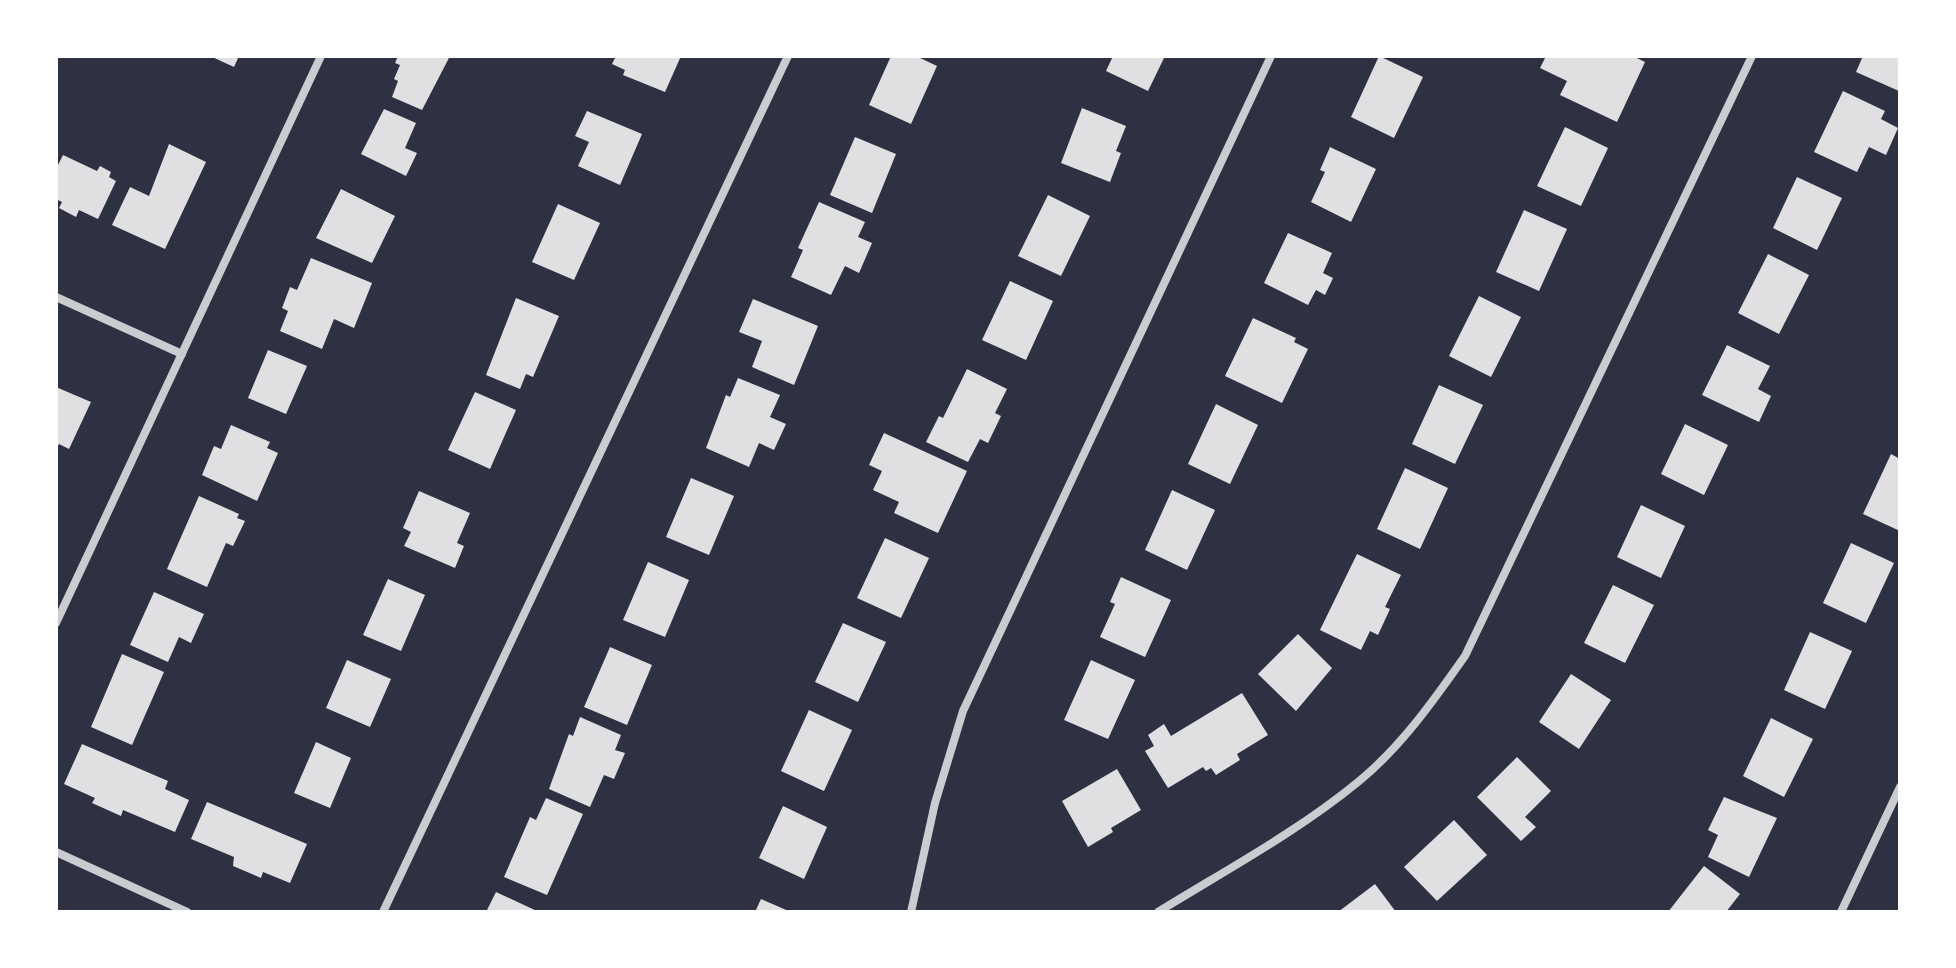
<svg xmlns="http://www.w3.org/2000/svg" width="1956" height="968" font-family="'PT Sans Narrow',sans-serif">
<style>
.building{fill:#e0e0e3}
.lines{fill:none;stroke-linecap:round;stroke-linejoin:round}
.minor{stroke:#caccd0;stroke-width:8}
</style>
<rect width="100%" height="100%" fill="#2d3142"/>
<g class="building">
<path d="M210,56h29l-5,11z"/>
<path d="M398,56h52l-28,54 -30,-13 6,-16 -4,-2 6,-14 -5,-2z"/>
<path d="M616,56h65l-16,36 -42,-17 2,-5 -13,-6z"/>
<path d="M891,56h25l21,10 -26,58 -42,-19z"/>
<path d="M1113,56h52l-17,35 -42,-20z"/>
<path d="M1379,56l44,21 -29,61 -43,-21z"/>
<path d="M1546,56h87l12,6 -28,60 -57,-27 7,-14 -27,-13z"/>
<path d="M1863,56h37l-1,35 -43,-19z"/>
<path d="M1843,91l42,20 -4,8 17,9 -12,27 -17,-8 -12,25 -43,-20z"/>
<path d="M1082,108l44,18 -10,25 5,2 -11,29 -49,-19z"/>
<path d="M384,109l32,14 -11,25 12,5 -11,23 -45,-22z"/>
<path d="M587,111l55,23 -22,51 -42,-19 11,-24 -14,-6z"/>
<path d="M1565,127l43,21 -27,58 -44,-20z"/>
<path d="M855,137l41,17 -24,59 -42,-18z"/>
<path d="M169,144l37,18 -41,87 -53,-24 18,-38 19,9z"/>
<path d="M1330,147l46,22 -25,53 -40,-20 14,-30 -5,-2z"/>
<path d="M63,155l34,16 3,-5 11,6 -2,5 7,4 -18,38 -19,-9 -3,7 -17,-9 3,-6 -6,-3v-30z"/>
<path d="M1797,177l45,21 -25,52 -44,-22z"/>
<path d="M341,189l54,27 -23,47 -56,-25z"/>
<path d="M1048,195l42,21 -29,60 -43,-20z"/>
<path d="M819,202l46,20 -7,15 14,6 -13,30 -14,-7 -14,29 -40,-18 12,-27 -5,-2z"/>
<path d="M558,204l42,19 -26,57 -42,-18z"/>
<path d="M1524,210l43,19 -28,62 -43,-19z"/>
<path d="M1288,233l44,20 -9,20 10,5 -8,17 -9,-5 -8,15 -44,-22z"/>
<path d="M1768,254l41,21 -30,59 -41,-21z"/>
<path d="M311,258l61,25 -18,45 -20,-9 -12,30 -42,-18 8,-20 -6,-3 8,-21 7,3z"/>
<path d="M1010,281l43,20 -27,59 -44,-20z"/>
<path d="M1479,296l42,21 -30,60 -42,-21z"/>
<path d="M516,298l43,18 -26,61 -7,-3 -6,15 -34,-14z"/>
<path d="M753,299l65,27 -24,59 -42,-18 10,-26 -23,-9z"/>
<path d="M1253,318l43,20 -2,4 14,7 -26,54 -57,-27z"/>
<path d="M1727,345l43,21 -12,23 13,7 -12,26 -57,-27z"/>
<path d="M268,350l39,16 -21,48 -38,-16z"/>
<path d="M967,369l40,20 -12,24 6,3 -13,27 -8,-4 -12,23 -42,-20 13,-26 4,2z"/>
<path d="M738,378l42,17 -10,22 16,7 -12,26 -15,-7 -10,24 -43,-19 20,-53 4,2z"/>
<path d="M1439,385l44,20 -28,59 -43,-20z"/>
<path d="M56,387l35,15 -22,47 -10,-5 -3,6z"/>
<path d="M475,392l41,18 -26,59 -42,-19z"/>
<path d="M1216,404l42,21 -28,59 -42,-20z"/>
<path d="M1685,424l43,21 -24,50 -43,-21z"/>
<path d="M231,425l39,17 -3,6 11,5 -21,48 -55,-26 12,-29 7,3z"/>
<path d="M884,433l83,38 -29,62 -44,-20 5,-11 -26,-12 9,-19 -13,-6z"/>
<path d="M1891,454l9,5v72l-37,-17z"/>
<path d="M1405,468l43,20 -28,61 -43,-20z"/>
<path d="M691,478l43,18 -25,59 -43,-18z"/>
<path d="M1172,490l43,20 -28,60 -42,-20z"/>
<path d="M419,491l51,22 -13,30 7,3 -9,22 -51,-22 7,-14 -8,-4z"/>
<path d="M199,496l40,18 -2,4 8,3 -12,25 -7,-3 -19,44 -40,-18z"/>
<path d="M1641,505l44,21 -24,52 -44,-21z"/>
<path d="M885,538l44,20 -28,60 -44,-20z"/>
<path d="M1851,543l43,20 -28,60 -43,-20z"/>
<path d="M1357,554l44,21 -16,32 5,2 -12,26 -8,-4 -9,19 -41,-20z"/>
<path d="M648,562l41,18 -24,57 -42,-17z"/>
<path d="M1121,577l50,23 -26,57 -45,-20 15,-33 -5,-2z"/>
<path d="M388,579l37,16 -24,56 -38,-16z"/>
<path d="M1613,585l41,20 -29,58 -41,-20z"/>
<path d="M154,592l50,22 -13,29 -12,-6 -11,25 -38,-17z"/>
<path d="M843,623l43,19 -28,60 -43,-20z"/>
<path d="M1810,632l42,19 -27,58 -41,-19z"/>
<path d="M1298,634l34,34 -36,43 -38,-37z"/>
<path d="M610,647l42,18 -25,60 -43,-18z"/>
<path d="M122,654l42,18 -32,73 -41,-18z"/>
<path d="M347,660l44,19 -21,48 -44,-19z"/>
<path d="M1091,660l44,20 -27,59 -44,-19z"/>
<path d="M1571,674l40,26 -32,49 -40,-27z"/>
<path d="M1242,693l26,42 -31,19 3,6 -24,15 -5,-7 -5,3 -3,-4 -35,21 -23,-37 9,-5 -6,-11 16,-11 7,12z"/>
<path d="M809,710l43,20 -28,61 -43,-20z"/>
<path d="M580,717l41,18 -6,15 10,3 -11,26 -10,-4 -14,32 -41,-18 20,-55 4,2z"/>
<path d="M1771,718l42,21 -29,58 -41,-21z"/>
<path d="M316,742l35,16 -21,50 -36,-15z"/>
<path d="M82,744l86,37 -3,8 24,11 -14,32 -52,-22 -2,6 -29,-13 3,-5 -31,-14z"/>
<path d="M1517,757l34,34 -26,26 11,10 -15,14 -44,-44z"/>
<path d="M1117,769l24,41 -30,18 2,4 -25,15 -26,-46z"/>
<path d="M1724,797l53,21 -28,59 -41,-20 10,-22 -10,-5z"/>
<path d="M546,798l37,16 -36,81 -43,-18 26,-60 6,3z"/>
<path d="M207,802l100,42 -17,39 -27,-11 -2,6 -28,-12 1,-9 -43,-18z"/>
<path d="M783,806l44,21 -23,52 -45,-21z"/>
<path d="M1454,820l33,35 -50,46 -33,-34z"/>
<path d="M1704,866l36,28 -14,18h-58z"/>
<path d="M1375,884l21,28h-58z"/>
<path d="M496,892l43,20h-53z"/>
<path d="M761,899l30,13h-36z"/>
</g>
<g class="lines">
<g class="minor">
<path d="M56,297l126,57"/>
<path d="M56,623l265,-567"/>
<path d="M56,852l131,60"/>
<path d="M383,912l405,-856"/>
<path d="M911,912l24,-109 28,-92 308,-655"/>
<path d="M1158,912c68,-42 139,-80 200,-130 43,-35 76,-82 107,-126l287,-600"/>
<path d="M1841,912l59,-125"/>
</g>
</g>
<rect width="1956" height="968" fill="none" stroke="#ffffff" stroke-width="116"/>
</svg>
